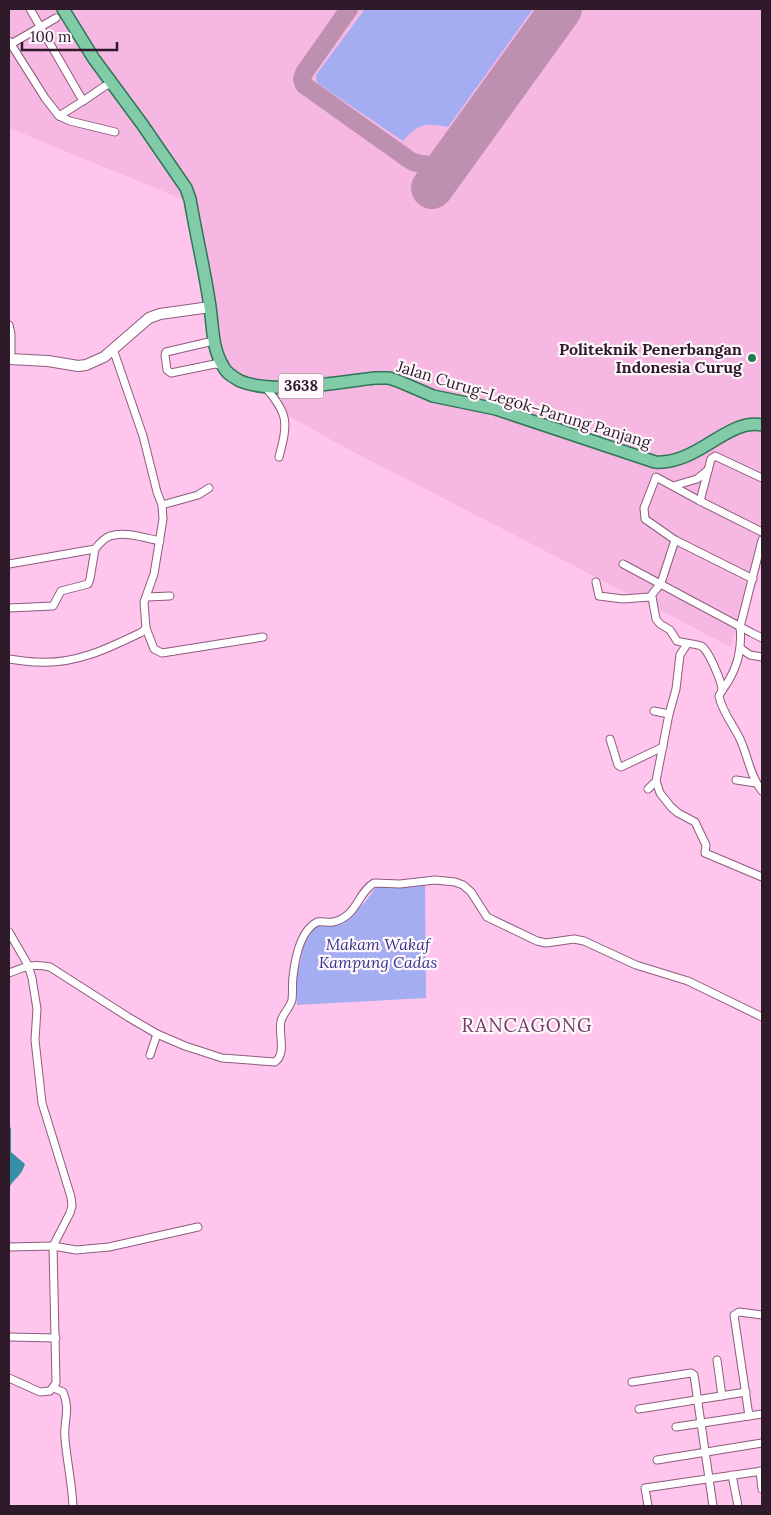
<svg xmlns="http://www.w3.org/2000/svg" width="771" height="1515" font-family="Lora,serif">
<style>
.built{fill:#f6b7e2}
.green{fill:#a4adf2}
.water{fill:#378ea5}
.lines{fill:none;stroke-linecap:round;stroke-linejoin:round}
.taxiway{stroke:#be90b0;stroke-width:18}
.runway{stroke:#be90b0;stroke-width:42}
.street-casing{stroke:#8d5b7e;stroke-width:9}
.secondary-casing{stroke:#8d5b7e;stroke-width:12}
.primary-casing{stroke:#2e7656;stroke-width:14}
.street{stroke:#fff;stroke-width:7}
.secondary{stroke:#fff;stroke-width:10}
.primary{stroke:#81cba9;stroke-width:11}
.poi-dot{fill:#1f7a4f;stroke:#fff8fc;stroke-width:2}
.labels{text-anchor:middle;stroke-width:4.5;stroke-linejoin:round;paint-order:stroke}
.shield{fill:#fff8fc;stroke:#6d5d68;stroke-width:1}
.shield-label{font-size:15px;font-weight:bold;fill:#2f1a29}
.poi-label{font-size:16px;font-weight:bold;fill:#2f1a29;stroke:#fff8fc;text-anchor:end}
.street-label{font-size:16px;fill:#2f1a29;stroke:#fff8fc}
.park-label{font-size:16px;font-style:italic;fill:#36348b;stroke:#fff8fc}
.quarter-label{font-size:19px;letter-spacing:1px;fill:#703f62;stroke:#fff8fc}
</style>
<rect width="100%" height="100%" fill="#ffc5ed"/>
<path class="built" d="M9,9h753v522l-31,116 -387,-200 -70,-39 -14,-28 -18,-4 -17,-14 -29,-157 -187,-77z"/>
<g class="green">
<path d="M365,9h168l-85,118c-23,-4 -29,-4 -45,14l-86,-58 -1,-8z"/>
<path d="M379,883l46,1 1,114 -129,7 -1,-34 4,-7 5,-27 13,-13 27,-4 20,-18z"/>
</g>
<path class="water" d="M9,1126l2,2v24l14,12c-4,13 -10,13 -16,24z"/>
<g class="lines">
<path class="taxiway" d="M349,9l-45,64 -2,6 2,6 107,76c16,6 28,5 43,-4"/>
<path class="runway" d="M432,188l129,-179"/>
<g class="street-casing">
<g id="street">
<path d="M30,9l53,92 22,-15 7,-2"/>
<path d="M9,41l36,57 14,18 24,-15"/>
<path d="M11,44l45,-26"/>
<path d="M59,116l11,5 45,11"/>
<path d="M9,325l2,9v25"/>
<path d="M214,343l-5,-1 -43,10 -1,3 2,15 4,3 44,-9 7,2"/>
<path d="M265,387c24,27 23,36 14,70"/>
<path d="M673,486l24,-7 11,-9"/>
<path d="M700,501l11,-42 4,-3 47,22"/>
<path d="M162,505l36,-10 11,-7"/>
<path d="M762,540l-22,87c2,18 -1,36 -11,53 -3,5 -7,10 -10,16 3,16 14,28 21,43 8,17 10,37 22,52"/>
<path d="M9,564l86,-15c4,-5 9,-11 15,-13 15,-5 35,2 50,5"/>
<path d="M623,564l129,69 10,5"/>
<path d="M753,579l-78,-39 -30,-21 -1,-11 12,-31 44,24 62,31"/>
<path d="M596,582l3,14 24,3 27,-2 11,-14 14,-43"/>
<path d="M147,597l23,-1"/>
<path d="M652,597l4,22 4,5 10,6 7,11c6,2 19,3 24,5 7,3 21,36 21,44"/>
<path d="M9,608l44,-2 8,-15 27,-7 2,-5 5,-30"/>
<path d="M146,628l8,21 8,4 101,-16"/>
<path d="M740,648l10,7 12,2"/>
<path d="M9,659c9,1 18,3 27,3 39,3 73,-14 106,-30l4,-4 -2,-26 10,-28 9,-55 -1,-14 -5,-13 -14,-56 -30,-87"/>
<path d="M654,711l15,3 7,-25 4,-34 7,-11"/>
<path d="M610,739l8,26 3,2 42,-20"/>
<path d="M736,780l20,3"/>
<path d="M656,781l4,12 11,14 7,6 17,9 11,23 -1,8 57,24"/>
<path d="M648,789l8,-8 13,-67"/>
<path d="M9,932l19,33 4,13 5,31 -2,31 7,63 29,94 1,9 -2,7 -17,33 3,137 -6,8 -10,1 -31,-14"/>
<path d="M9,973c16,-6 23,-10 41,-6l78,50 29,17 28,12 37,12 53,4c12,-9 3,-28 6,-41 2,-8 9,-13 11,-21 1,-8 0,-16 1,-23 2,-19 7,-46 24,-55 6,-1 11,1 16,0 25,-6 24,-29 41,-39l26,1 35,-4 20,2 8,3 8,7 16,25 50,24 9,2 28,-4 10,2 52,24 52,16 74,36"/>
<path d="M150,1055l7,-21"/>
<path d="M9,1247l44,-1 23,4 33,-3 89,-20"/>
<path d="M9,1337l47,1"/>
<path d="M717,1360l5,36"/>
<path d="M632,1382l59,-9 3,2 19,131"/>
<path d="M54,1388l9,4c8,18 0,29 2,47 2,23 7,44 8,67"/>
<path d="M639,1409l107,-17"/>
<path d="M749,1416l-15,-101 5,-3 23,3"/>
<path d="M676,1427l86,-13"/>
<path d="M657,1460l105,-17"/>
<path d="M760,1471l2,18"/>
<path d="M732,1475l6,31"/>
<path d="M648,1506l-3,-18 117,-17"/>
</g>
</g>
<g class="secondary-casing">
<path id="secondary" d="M9,359l39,2 30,5 8,-1 18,-8 45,-39 11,-4 50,-7"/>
</g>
<g class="primary-casing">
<path id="primary" d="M63,9l31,50 48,65 44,64 4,11c6,36 15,72 20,108 3,20 2,41 13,59 3,7 10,11 17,15 34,14 98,1 135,-3h14l9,3 35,15 63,13 159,53c43,3 72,-44 107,-37"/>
</g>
<use href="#street" class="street"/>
<use href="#secondary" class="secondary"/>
<use href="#primary" class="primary"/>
</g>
<circle class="poi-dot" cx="752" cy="358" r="5"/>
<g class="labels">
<rect class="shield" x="278.5" y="373.5" width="45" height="25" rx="4"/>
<g class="shield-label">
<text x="301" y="391">3638</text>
</g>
<g class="poi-label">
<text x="742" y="355">Politeknik Penerbangan<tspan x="742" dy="18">Indonesia Curug</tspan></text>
</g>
<g class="street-label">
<text transform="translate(524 404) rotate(17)" y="6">Jalan Curug–Legok–Parung Panjang</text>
</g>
<g class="park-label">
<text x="378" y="950">Makam Wakaf<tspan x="378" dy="18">Kampung Cadas</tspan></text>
</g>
<g class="quarter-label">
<text x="527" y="1032">RANCAGONG</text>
</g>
</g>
<rect width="771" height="1515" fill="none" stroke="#2f1a29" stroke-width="20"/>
<path d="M22 42v8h95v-8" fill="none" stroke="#2f1a29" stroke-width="2.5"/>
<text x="30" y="42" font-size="15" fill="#2f1a29" stroke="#fff8fc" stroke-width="4" paint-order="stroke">100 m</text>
</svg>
